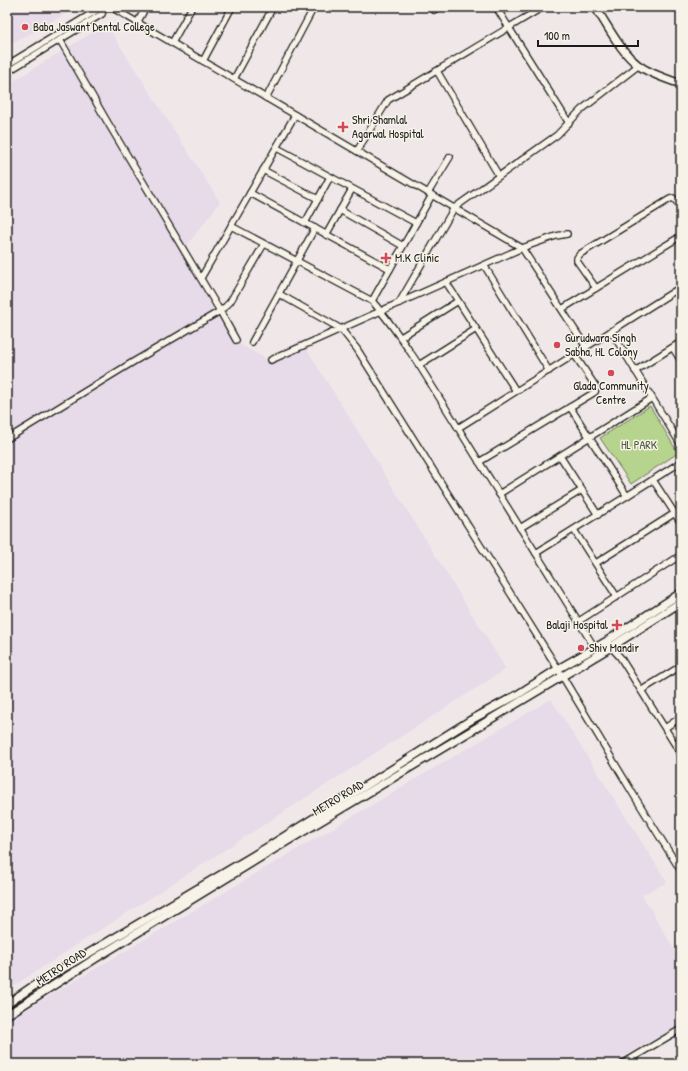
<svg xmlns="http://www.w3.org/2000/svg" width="688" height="1071" font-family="'Patrick Hand',sans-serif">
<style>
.built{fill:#e7dae9}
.green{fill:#b6d48d;stroke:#697854}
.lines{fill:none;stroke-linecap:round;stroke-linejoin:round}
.minor-casing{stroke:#1c1c1c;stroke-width:8}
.tertiary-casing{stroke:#1c1c1c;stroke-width:10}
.minor{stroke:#f7f3e8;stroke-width:5.5}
.tertiary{stroke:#f7f3e8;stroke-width:7}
.poi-dot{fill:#d1495b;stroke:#f7f3e8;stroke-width:1.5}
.labels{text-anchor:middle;stroke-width:3;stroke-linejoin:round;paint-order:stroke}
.poi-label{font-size:12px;fill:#1c1c1c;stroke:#f7f3e8;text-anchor:start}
.park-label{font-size:12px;fill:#4a533e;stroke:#f7f3e8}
.street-label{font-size:12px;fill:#1c1c1c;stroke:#f7f3e8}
</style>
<rect width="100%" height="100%" fill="#f0e8e8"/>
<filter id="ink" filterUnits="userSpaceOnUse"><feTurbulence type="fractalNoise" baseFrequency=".025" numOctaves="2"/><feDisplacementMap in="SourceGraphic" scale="8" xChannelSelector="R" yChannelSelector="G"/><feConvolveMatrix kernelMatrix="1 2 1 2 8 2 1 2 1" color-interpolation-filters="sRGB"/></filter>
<g filter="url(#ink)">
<g class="built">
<path d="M7,7h70l-70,40z"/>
<path d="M106,24l114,178 -38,50 57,92 29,16 33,-20 205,329 -499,321v-905z"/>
<path d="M551,699l116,183 -25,13 39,66v63l-70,40h-604v-43z"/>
</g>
<path class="green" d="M650,406l28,47 -47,31 -31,-46z"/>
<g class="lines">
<g class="minor-casing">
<g id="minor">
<path d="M111,7l411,241 64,99"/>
<path d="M432,7l2,3 4,-3"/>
<path d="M496,7l73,116"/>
<path d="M137,23l9,-16"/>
<path d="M172,43l20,-36"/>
<path d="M203,61l29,-54"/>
<path d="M7,65l92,-56 4,1"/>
<path d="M437,71l62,105"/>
<path d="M7,72l95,-58 1,-4 5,-3"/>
<path d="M234,79l39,-72"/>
<path d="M266,98l48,-91"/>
<path d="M277,148l139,75"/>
<path d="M357,151l31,-51 155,-93"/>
<path d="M263,170l55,29"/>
<path d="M250,193l140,76"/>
<path d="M428,193l22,-36"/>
<path d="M340,210l63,36"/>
<path d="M305,223l25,-46"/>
<path d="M231,226l141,75c18,20 32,42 47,64l176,283"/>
<path d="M326,235l26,-46"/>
<path d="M484,265l65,106"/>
<path d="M201,278l94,-163"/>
<path d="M446,282l70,109"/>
<path d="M596,288l-19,-27v-3l3,-4 90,-55 3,-1 3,3 5,8"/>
<path d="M279,294l62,35 16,20 201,320 77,128 46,74"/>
<path d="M372,301l60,-106"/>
<path d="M399,303l55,-95 103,-73 24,-25 58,-45"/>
<path d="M562,309l119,-73"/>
<path d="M611,331l70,114"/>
<path d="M401,337l57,-36"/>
<path d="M236,340l-16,-29 6,-5 4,-4 34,-58"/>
<path d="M252,342l63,-114"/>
<path d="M673,348l8,13"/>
<path d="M271,360l251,-112 34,-12 11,-2"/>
<path d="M419,365l57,-36"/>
<path d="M635,371l46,-29"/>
<path d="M570,407l57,89"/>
<path d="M458,428l223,-141"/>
<path d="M7,439l126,-77 87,-51 -112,-188 -48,-83"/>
<path d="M560,456l38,59"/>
<path d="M479,462l116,-70 1,-3v-2l-22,-33"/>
<path d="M653,480l28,43"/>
<path d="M499,494l153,-96"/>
<path d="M520,528l62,-38"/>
<path d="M574,530l43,67"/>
<path d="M536,553l145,-91"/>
<path d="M596,563l79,-50"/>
<path d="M579,621l102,-66"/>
<path d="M607,641l4,6 9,10 61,97"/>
<path d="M642,690l39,-24"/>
<path d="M665,728l16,-11"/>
<path d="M622,1064l59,-35"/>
</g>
</g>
<g class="tertiary-casing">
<g id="tertiary">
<path d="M595,7c13,19 25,44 43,58 12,9 29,14 43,19"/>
<path d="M7,1004l28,-19 231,-137 205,-128 46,-25 41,-26 49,-28 74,-48"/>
<path d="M7,1015l89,-57 173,-106 342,-205 70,-45"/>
</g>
</g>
<use href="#minor" class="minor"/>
<use href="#tertiary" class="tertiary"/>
</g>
</g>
<g class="poi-dot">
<circle cx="25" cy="27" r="4"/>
<path d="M341 121h4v4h4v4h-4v4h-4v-4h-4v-4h4z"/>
<path d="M384 252h4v4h4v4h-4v4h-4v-4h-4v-4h4z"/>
<circle cx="557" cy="345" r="4"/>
<circle cx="611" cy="373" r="4"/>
<path d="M615 619h4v4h4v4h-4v4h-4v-4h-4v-4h4z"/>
<circle cx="581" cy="648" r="4"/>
</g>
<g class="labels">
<g class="poi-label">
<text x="33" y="31">Baba Jaswant Dental College</text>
<text x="352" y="124">Shri Shamlal<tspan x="352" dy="14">Agarwal Hospital</tspan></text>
<text x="395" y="262">M.K Clinic</text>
<text x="565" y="342">Gurudwara Singh<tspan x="565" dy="14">Sabha, HL Colony</tspan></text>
<text x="611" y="390" text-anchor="middle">Glada Community<tspan x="611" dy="14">Centre</tspan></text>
<text x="608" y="629" text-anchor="end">Balaji Hospital</text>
<text x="589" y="652">Shiv Mandir</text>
</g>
<g class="park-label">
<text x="639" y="449">HL PARK</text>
</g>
<g class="street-label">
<text transform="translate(338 798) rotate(-31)" y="4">METRO ROAD</text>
<text transform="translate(61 967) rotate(-33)" y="4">METRO ROAD</text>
</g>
</g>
<rect width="688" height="1071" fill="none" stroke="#f7f3e8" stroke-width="24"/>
<rect x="12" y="12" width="664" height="1047" fill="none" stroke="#1c1c1c" stroke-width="1.5" filter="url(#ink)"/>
<path d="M538 40v6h100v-6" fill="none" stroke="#1c1c1c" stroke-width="2"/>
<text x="544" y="40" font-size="12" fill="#1c1c1c" stroke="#f7f3e8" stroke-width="3" paint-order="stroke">100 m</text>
</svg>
